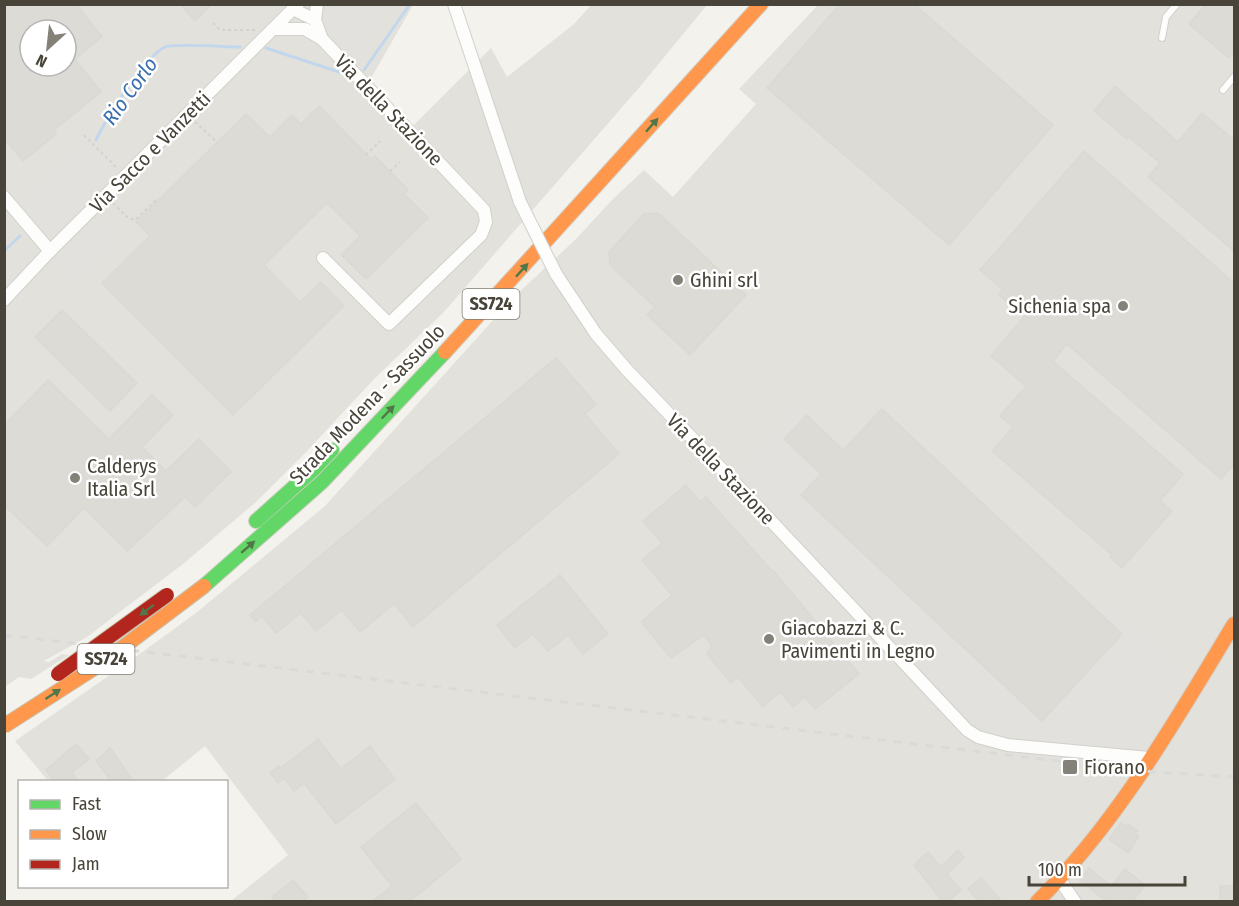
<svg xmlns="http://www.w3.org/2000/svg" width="1239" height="906" font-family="'Fira Sans Condensed',sans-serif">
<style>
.industrial{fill:#e2e1dc;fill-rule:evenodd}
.parking{fill:#e2e1dd}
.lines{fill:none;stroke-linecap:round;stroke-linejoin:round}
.stream{stroke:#c2d7ec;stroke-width:3}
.building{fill:#dcdbd6;stroke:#dbd9d3;stroke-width:1.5;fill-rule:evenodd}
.lane-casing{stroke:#d1d0cb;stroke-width:8}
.street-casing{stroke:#d1d0cb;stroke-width:14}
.fast-casing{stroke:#d1cfc5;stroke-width:16}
.slow-casing{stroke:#d1cfc5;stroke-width:16}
.path{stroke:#d3d2cb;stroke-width:2;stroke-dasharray:3 3;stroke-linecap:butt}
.lane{stroke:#fdfdfc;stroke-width:6}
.street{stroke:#fdfdfc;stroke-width:12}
.fast{stroke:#63d668;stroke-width:14}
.slow{stroke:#ff974d;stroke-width:14}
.rail{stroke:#dadad9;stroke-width:3;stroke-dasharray:8 8;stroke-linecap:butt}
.street-bridge-casing{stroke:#d1d0cb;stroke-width:14;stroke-linecap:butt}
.slow-bridge-casing{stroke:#c8c1ab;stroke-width:16;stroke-linecap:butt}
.jam-bridge-casing{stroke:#c8c1ab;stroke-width:16;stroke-linecap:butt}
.street-bridge{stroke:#fdfdfc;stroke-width:12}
.slow-bridge{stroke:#ff974d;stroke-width:14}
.jam-bridge{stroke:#b3261e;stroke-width:14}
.oneway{fill:#517749}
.poi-dot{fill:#848178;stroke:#fff;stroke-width:2}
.labels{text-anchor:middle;stroke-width:5;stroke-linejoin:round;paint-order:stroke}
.shield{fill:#fff;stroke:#7f7c74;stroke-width:1.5}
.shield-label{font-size:18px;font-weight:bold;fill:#484439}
.street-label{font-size:20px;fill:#484439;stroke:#fff}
.poi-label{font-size:20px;fill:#484439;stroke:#fff;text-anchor:start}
.water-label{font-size:21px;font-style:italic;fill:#396fae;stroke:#fff}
</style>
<rect width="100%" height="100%" fill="#f3f2ed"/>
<g class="industrial">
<path d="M5,5h408l-43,75 43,46 78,-78 16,29 67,-53 17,-19h116l-69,84 -195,224 -68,65 -68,73 -51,51 -73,62 -79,60 -17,13 -43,24 5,1 13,-8 7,1 -38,24 -12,-2 -14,10zM30,30h36v36h-36z"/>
<path d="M818,5h416v896h-1003l57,-46 -83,-109 -43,35 -113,1 -34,-41 105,-73 2,-9 8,2 66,-48 129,-107 189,-209 62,-58 37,-40 31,-29 29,27 83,-93 -17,-15z"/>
</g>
<g class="parking">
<path d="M324,5v-1l69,1 -37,59 -27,-32 -6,-18z"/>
<path d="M86,134l35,35 -65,65 -5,-5 -4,4 -30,-31z"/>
<path d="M100,218l23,23 -47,46 -23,-23z"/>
<path d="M797,406l10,9 14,59 -20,21 241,226 80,-87 -28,-27 8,-11 86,80 -48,71 -10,2 -137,-14 -20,-11 -237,-253z"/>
</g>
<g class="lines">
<g class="stream">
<path d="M266,48l76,25"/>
<path d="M364,70l46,-66"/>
<path d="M96,140c10,-21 49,-84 69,-93 8,-4 63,0 75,0"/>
<path d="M4,251l16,-15"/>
</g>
</g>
<g class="building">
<path d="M4,4h72l26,33 -27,22 26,33 -47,38 2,4 -33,27 -19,-23zM30,30h36v36h-36z"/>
<path d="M180,4h32l-17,17z"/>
<path d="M840,4h74l139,121 -104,120 -182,-157z"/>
<path d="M1206,4h28v48l-5,6 -40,-34z"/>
<path d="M1115,86l63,56 24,-29 32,27v111l-86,-74 12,-14 -31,-26 -2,2 -33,-28z"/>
<path d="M319,106l52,53 4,-3 33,34 -4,4 24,24 -62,61 -25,-24 19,-19 -33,-33 -63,62 36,37 21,-20 23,24 -111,109 -131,-132 48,-47 -14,-14 110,-108 24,23 22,-22 9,9z"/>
<path d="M1084,151l150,132v181l-13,15 -154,-135 -14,17 130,113 -23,27 12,10 -50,57 -12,-11 2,-2 -120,-104 21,-24 -13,-11 26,-30 -35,-30 33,-39 -25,-22 4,-5 -23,-20z"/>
<path d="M658,213l88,82 -56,60 -43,-40 8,-8 -45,-42 -1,-13 35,-38z"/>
<path d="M62,310l75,73 -27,28 -75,-74z"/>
<path d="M556,358l40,46 -11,10 34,40 -206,173 -19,-23 -34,28 -18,-22 -26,21 -15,-18 -25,20 -14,-17 -7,6 -5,-7z"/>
<path d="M48,380l61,59 43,-44 21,20 -31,32 24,24 33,-32 32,33 -36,35 -10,-10 -58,54 -43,-43 -37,38 -43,-41v-80z"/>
<path d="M882,409l240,225 -80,87 -241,-226 20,-21 -37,-35 23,-24 36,35z"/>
<path d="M686,485l14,17 6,-5 66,74 1,-1 86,104 -44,35 -10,-12 -12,10 -13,-15 -17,15 -25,-30 -7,6 -24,-29 5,-8 -8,-11 -33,23 -30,-36 31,-27 -30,-35 20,-17 -19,-22z"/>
<path d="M560,575l48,59 -25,20 -15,-19 -20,16 -15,-17 -18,14 -18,-23z"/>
<path d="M318,739l23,30 29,-23 25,33 -59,45 -32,-41 -10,8 -10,-13 -6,5 -8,-10 9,-7 2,2z"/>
<path d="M76,744l13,15 -17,14 7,9h-23l-10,-12z"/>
<path d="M110,748l24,34h-22l-16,-21z"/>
<path d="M416,803l45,56 -52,43h-37l20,-16 -31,-39z"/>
<path d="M1121,823l5,4 2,-3 10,7 -3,3 4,2 -11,17 -19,-14z"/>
<path d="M958,850l6,8 -17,16 14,16 -13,12h-5l-29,-37 14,-13 13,15z"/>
<path d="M1089,868l22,18 14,-17 20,16 -13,17h-25l-27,-22z"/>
<path d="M981,878l21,24h-23l-11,-13z"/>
<path d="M293,880l15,17 -5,5h-27l-4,-5z"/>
<rect x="1220" y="886" width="14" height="16"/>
</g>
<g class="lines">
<g class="lane-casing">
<g id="lane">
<path d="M1162,38l4,-21 11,-13"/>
<path d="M1223,90l11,-13"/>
</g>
</g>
<g class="street-casing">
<g id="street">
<path d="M317,4l-2,16 7,19"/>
<path d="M454,4l66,198"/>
<path d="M293,9l22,11"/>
<path d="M274,29h31l17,10 162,171 2,12 -5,13 -92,89 -66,-66"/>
<path d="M4,197l46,54"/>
<path d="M556,274l40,60 31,36 131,137 209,223 11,7 30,8 141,13"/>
<path d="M4,300l46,-49 248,-247"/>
<path d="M1060,880l15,22"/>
</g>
</g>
<g class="fast-casing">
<g id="fast">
<path d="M256,521l58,-52 18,-19"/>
<path d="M204,586l118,-104 123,-130"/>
</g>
</g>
<g class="slow-casing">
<g id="slow">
<path d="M445,352l316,-348"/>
<path d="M1037,902c81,-80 138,-181 197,-278"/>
</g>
</g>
<g class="path">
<path d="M213,23l7,7h36"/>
<path d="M195,122l22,20"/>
<path d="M84,135l34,34"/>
<path d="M366,155l14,-14"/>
<path d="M390,171l10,-9"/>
<path d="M113,203l15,15 7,2 21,-20"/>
</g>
<use href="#lane" class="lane"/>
<use href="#street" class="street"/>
<use href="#fast" class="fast"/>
<use href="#slow" class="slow"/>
<path class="rail" d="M4,635l1137,136 93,6"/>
<g class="street-bridge-casing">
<path id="street-bridge" d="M520,202l36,72"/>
</g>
<g class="slow-bridge-casing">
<path id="slow-bridge" d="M4,726l98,-63 102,-77"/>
</g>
<g class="jam-bridge-casing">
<path id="jam-bridge" d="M58,674l109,-79"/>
</g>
<use href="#street-bridge" class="street-bridge"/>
<use href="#slow-bridge" class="slow-bridge"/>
<use href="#jam-bridge" class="jam-bridge"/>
</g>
<defs><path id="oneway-solid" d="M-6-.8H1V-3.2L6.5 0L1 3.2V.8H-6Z" transform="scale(1.5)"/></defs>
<g class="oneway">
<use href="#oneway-solid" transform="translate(652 125) rotate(-48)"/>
<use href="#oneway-solid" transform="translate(522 270) rotate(-48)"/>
<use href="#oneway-solid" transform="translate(388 412) rotate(-46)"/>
<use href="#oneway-solid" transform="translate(248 547) rotate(-41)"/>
<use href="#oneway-solid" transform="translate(147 610) rotate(143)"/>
<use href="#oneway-solid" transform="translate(53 694) rotate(-33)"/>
</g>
<g class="poi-dot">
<circle cx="678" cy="280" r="6"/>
<circle cx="1123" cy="306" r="6"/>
<circle cx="75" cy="478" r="6"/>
<circle cx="769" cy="639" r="6"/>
<rect x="1062" y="759" width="16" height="16" rx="3"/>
</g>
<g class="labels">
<g class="shield">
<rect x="462.5" y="289" width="57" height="30" rx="4.5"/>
<rect x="77.5" y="644" width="57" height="30" rx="4.5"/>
</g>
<g class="shield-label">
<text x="491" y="310">SS724</text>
<text x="106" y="665">SS724</text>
</g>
<g class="street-label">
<text transform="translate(389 110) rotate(46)" y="7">Via della Stazione</text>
<text transform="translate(150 152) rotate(-45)" y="7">Via Sacco e Vanzetti</text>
<text transform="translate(367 404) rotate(-46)" y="7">Strada Modena - Sassuolo</text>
<text transform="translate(721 469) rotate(46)" y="7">Via della Stazione</text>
</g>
<g class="poi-label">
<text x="690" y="287">Ghini srl</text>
<text x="1111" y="313" text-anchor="end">Sichenia spa</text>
<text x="87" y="473">Calderys<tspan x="87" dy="23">Italia Srl</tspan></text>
<text x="781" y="635">Giacobazzi &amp; C.<tspan x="781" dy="23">Pavimenti in Legno</tspan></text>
<text x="1084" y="774">Fiorano</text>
</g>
<g class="water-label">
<text transform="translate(130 91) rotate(-54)" y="7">Rio Corlo</text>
</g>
</g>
<rect width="1239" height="906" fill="none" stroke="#484439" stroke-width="12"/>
<rect x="18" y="780" width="210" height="108" fill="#ffffff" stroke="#b6b4b0" stroke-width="1.5"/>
<rect x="30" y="800" width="30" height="9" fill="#63d668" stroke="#b6b4b0" stroke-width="1.5"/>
<text x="72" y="810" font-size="18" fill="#484439">Fast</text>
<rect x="30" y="830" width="30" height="9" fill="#ff974d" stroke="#b6b4b0" stroke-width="1.5"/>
<text x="72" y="840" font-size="18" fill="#484439">Slow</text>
<rect x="30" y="860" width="30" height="9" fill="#b3261e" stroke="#b6b4b0" stroke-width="1.5"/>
<text x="72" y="870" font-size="18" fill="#484439">Jam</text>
<g transform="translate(48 48) rotate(207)"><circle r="28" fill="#ffffff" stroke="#b6b4b0" stroke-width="1.5"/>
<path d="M0-4.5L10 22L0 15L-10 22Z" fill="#848178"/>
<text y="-9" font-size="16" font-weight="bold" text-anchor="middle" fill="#484439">N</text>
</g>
<path d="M1029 876v9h156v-9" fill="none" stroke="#484439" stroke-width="3"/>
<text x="1038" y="876" font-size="18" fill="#484439" stroke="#ffffff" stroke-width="4.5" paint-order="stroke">100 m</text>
</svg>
